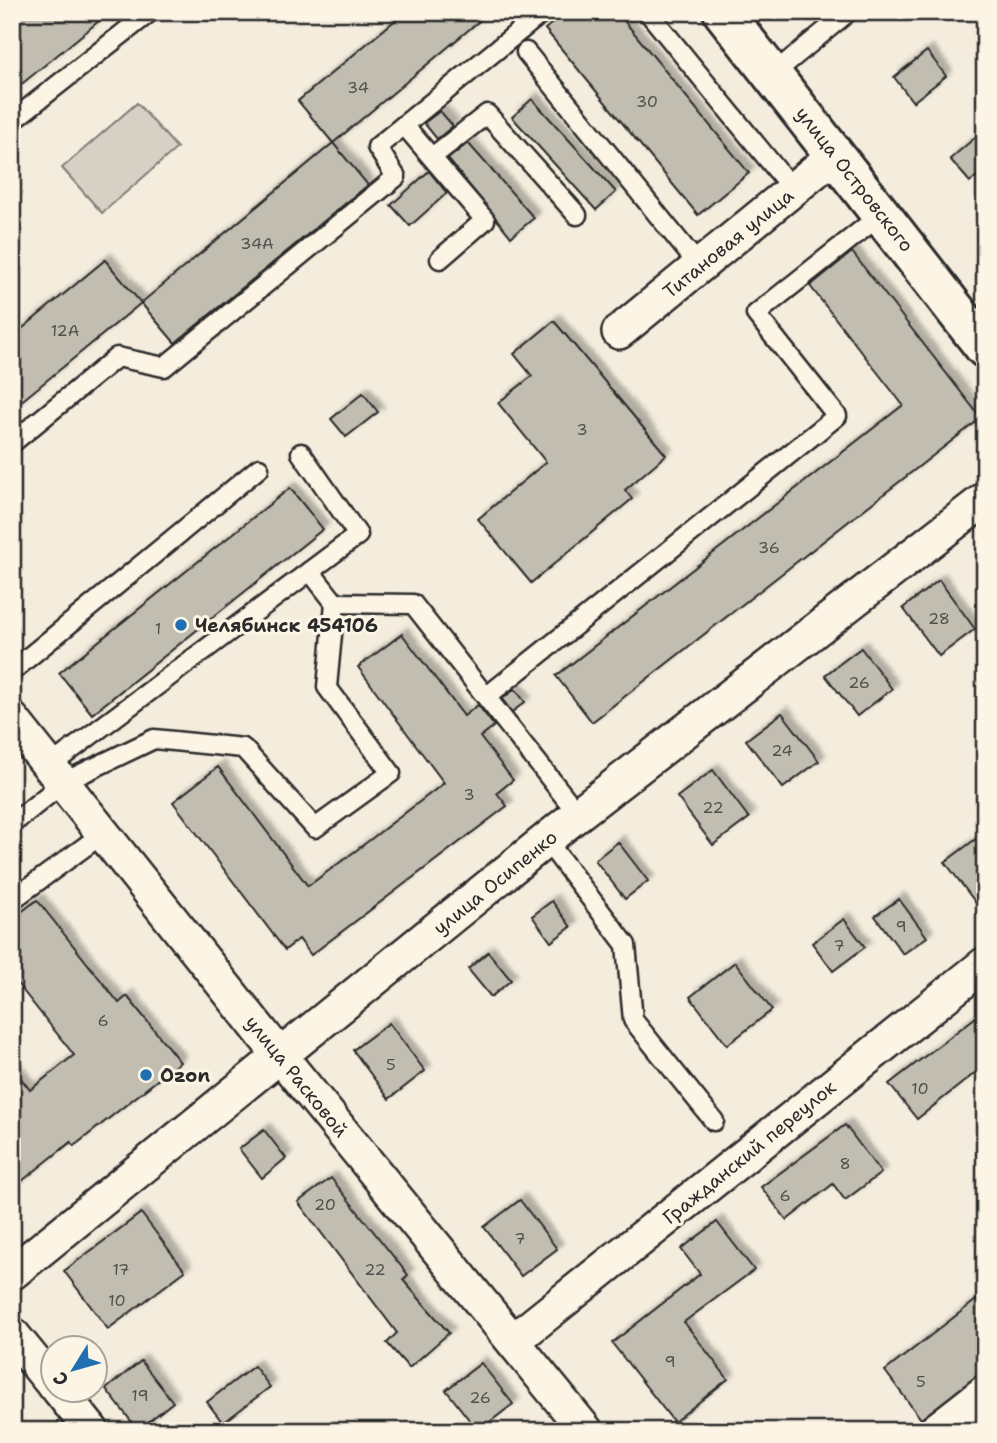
<svg xmlns="http://www.w3.org/2000/svg" width="997" height="1443" font-family="'Shantell Sans',sans-serif">
<style>
.green{fill:#d6d1c4;stroke:#807e78;stroke-width:2}
.building{fill:#c2bdb1;stroke:#2b2b2b;stroke-width:2;filter:url(#shadow)}
.lines{fill:none;stroke-linecap:round;stroke-linejoin:round}
.service-casing{stroke:#2b2b2b;stroke-width:23}
.minor-casing{stroke:#2b2b2b;stroke-width:38}
.tertiary-casing{stroke:#2b2b2b;stroke-width:44}
.service{stroke:#fcf5e5;stroke-width:18}
.minor{stroke:#fcf5e5;stroke-width:33}
.tertiary{stroke:#fcf5e5;stroke-width:38}
.poi-dot{fill:#1f6fb2;stroke:#fcf5e5;stroke-width:2.5}
.labels{text-anchor:middle;stroke-width:6;stroke-linejoin:round;paint-order:stroke}
.number-label{font-size:16px;fill:#51504c}
.street-label{font-size:19px;fill:#2b2b2b;stroke:#fcf5e5}
.poi-label{font-size:19px;font-weight:bold;fill:#2b2b2b;stroke:#fcf5e5;text-anchor:start}
</style>
<defs>
<filter id="shadow"><feDropShadow dx="6" dy="-6" stdDeviation="2" flood-color="#0004"/></filter>
</defs>
<rect width="100%" height="100%" fill="#f4edde"/>
<filter id="ink" filterUnits="userSpaceOnUse"><feTurbulence type="fractalNoise" baseFrequency=".0143" numOctaves="2"/><feDisplacementMap in="SourceGraphic" scale="14" xChannelSelector="R" yChannelSelector="G"/><feConvolveMatrix kernelMatrix="1 2 1 2 8 2 1 2 1" color-interpolation-filters="sRGB"/></filter>
<g filter="url(#ink)">
<path class="green" d="M137,103l40,45 -75,65 -40,-45z"/>
<g class="building">
<path d="M22,12h88l-98,80v-72z"/>
<path d="M405,12h85l-157,131 -35,-42z"/>
<path d="M565,12h52l132,161 -51,42 -153,-186z"/>
<path d="M927,51l19,25 -33,26 -19,-25z"/>
<path d="M532,99l84,93 -20,18 -84,-93z"/>
<path d="M440,111l13,15 -16,13 -13,-16z"/>
<path d="M985,129v40l-15,13 -20,-23z"/>
<path d="M333,143l35,42 -193,158 -34,-40z"/>
<path d="M468,143l66,75 -23,19 -63,-78z"/>
<path d="M429,171l18,22 -37,33 -19,-21z"/>
<path d="M852,252l129,166 -389,304 -36,-46 347,-271 -93,-119z"/>
<path d="M105,260l36,43 -129,106v-72z"/>
<path d="M554,321l112,134 -41,35 7,9 -101,84 -53,-64 68,-57 -48,-59 34,-27 -18,-22z"/>
<path d="M363,393l15,19 -32,25 -15,-18z"/>
<path d="M290,488l33,41 -231,185 -33,-41z"/>
<path d="M939,580l36,49 -36,27 -36,-48z"/>
<path d="M402,634l62,82 14,-11 16,21 -14,11 33,43 -16,13 10,13 -196,149 -12,-16 -14,11 -112,-148 45,-35 90,119 50,-37 86,-66 -86,-116z"/>
<path d="M861,648l31,41 -35,27 -32,-41z"/>
<path d="M515,689l10,13 -13,10 -10,-13z"/>
<path d="M782,713l37,48 -36,27 -37,-48z"/>
<path d="M713,770l36,48 -36,27 -36,-48z"/>
<path d="M985,832v83l-40,-53z"/>
<path d="M618,842l30,39 -23,18 -30,-39z"/>
<path d="M899,899l28,38 -24,17 -28,-38z"/>
<path d="M37,900l82,103 8,-7 53,66 -106,84 -3,-4 -59,47v-122l18,23 44,-35 -62,-78v-58z"/>
<path d="M552,901l19,26 -20,15 -19,-26z"/>
<path d="M844,919l21,28 -32,24 -21,-28z"/>
<path d="M488,952l23,28 -20,17 -23,-28z"/>
<path d="M735,962l37,48 -45,35 -37,-48z"/>
<path d="M985,1010v55l-68,54 -28,-35z"/>
<path d="M389,1023l36,48 -36,28 -36,-49z"/>
<path d="M845,1125l36,48 -36,27 -12,-16 -46,36 -26,-33z"/>
<path d="M264,1130l22,28 -24,20 -23,-29z"/>
<path d="M331,1178l77,97 -5,5 46,53 -40,35 -22,-25 10,-10 -99,-131z"/>
<path d="M520,1200l37,49 -36,27 -37,-49z"/>
<path d="M141,1213l44,58 -77,58 -44,-58z"/>
<path d="M717,1222l37,48 -70,52 44,57 -54,43 -62,-79 88,-69 -19,-25z"/>
<path d="M985,1293v78l-64,48 -36,-48z"/>
<path d="M141,1361l32,41 -35,28 -32,-41z"/>
<path d="M481,1363l32,41 -35,27 -32,-41z"/>
<path d="M254,1366l16,21 -47,36 -16,-21z"/>
</g>
<g class="lines">
<g class="service-casing">
<g id="service">
<path d="M648,12l145,178"/>
<path d="M526,52l174,215"/>
<path d="M773,74l75,-62"/>
<path d="M12,121l138,-109"/>
<path d="M404,125l81,95 -45,39"/>
<path d="M432,157l55,-43 90,101"/>
<path d="M12,443l105,-86 47,10 232,-190 -19,-30 166,-135"/>
<path d="M310,571l25,32"/>
<path d="M12,671l247,-203"/>
<path d="M486,697l351,-281 -81,-102 127,-101"/>
<path d="M51,765l307,-230 -57,-82"/>
<path d="M12,824l52,-42 90,-43 89,9 72,80 76,-55 -64,-86 8,-84 78,1 165,210"/>
<path d="M546,840l80,105 7,75 81,101"/>
<path d="M12,900l93,-68"/>
</g>
</g>
<g class="minor-casing">
<g id="minor">
<path d="M619,332l217,-178"/>
<path d="M12,719l269,338 305,374"/>
<path d="M12,1273l566,-459 407,-315"/>
<path d="M12,1334l40,49"/>
<path d="M513,1341l472,-377"/>
<path d="M59,1390l33,41"/>
<path d="M935,1431l50,-39"/>
</g>
</g>
<g class="tertiary-casing">
<path id="tertiary" d="M723,12l262,336"/>
</g>
<use href="#service" class="service"/>
<use href="#minor" class="minor"/>
<use href="#tertiary" class="tertiary"/>
</g>
</g>
<g class="poi-dot">
<circle cx="181" cy="625" r="7"/>
<circle cx="146" cy="1075" r="7"/>
</g>
<g class="labels">
<g class="number-label">
<text x="358" y="93">34</text>
<text x="647" y="107">30</text>
<text x="257" y="249">34А</text>
<text x="65" y="336">12А</text>
<text x="582" y="435">3</text>
<text x="769" y="553">36</text>
<text x="939" y="624">28</text>
<text x="158" y="634">1</text>
<text x="859" y="688">26</text>
<text x="782" y="756">24</text>
<text x="469" y="800">3</text>
<text x="713" y="813">22</text>
<text x="901" y="932">9</text>
<text x="839" y="951">7</text>
<text x="103" y="1026">6</text>
<text x="391" y="1070">5</text>
<text x="920" y="1094">10</text>
<text x="845" y="1169">8</text>
<text x="785" y="1201">6</text>
<text x="325" y="1210">20</text>
<text x="520" y="1244">7</text>
<text x="121" y="1275">17</text>
<text x="375" y="1275">22</text>
<text x="117" y="1306">10</text>
<text x="670" y="1367">9</text>
<text x="921" y="1387">5</text>
<text x="140" y="1401">19</text>
<text x="480" y="1403">26</text>
</g>
<g class="street-label">
<text transform="translate(855 179) rotate(52)" y="7">улица Островского</text>
<text transform="translate(728 243) rotate(-39)" y="7">Титановая улица</text>
<text transform="translate(495 882) rotate(-39)" y="7">улица Осипенко</text>
<text transform="translate(297 1076) rotate(51)" y="7">улица Расковой</text>
<text transform="translate(749 1152) rotate(-39)" y="7">Гражданский переулок</text>
</g>
<g class="poi-label">
<text x="195" y="632">Челябинск 454106</text>
<text x="160" y="1082">Ozon</text>
</g>
</g>
<rect width="997" height="1443" fill="none" stroke="#fcf5e5" stroke-width="42"/>
<rect x="21" y="21" width="955" height="1401" fill="none" stroke="#2b2b2b" stroke-width="2.5" filter="url(#ink)"/>
<g transform="translate(74 1369) rotate(233)"><circle r="33" fill="#fcf5e5" stroke="#a8a49b" stroke-width="2"/>
<path d="M0-5L12 26L0 18L-12 26Z" fill="#1f6fb2"/>
<text y="-10" font-size="19" font-weight="bold" text-anchor="middle" fill="#2b2b2b">С</text>
</g>
</svg>
